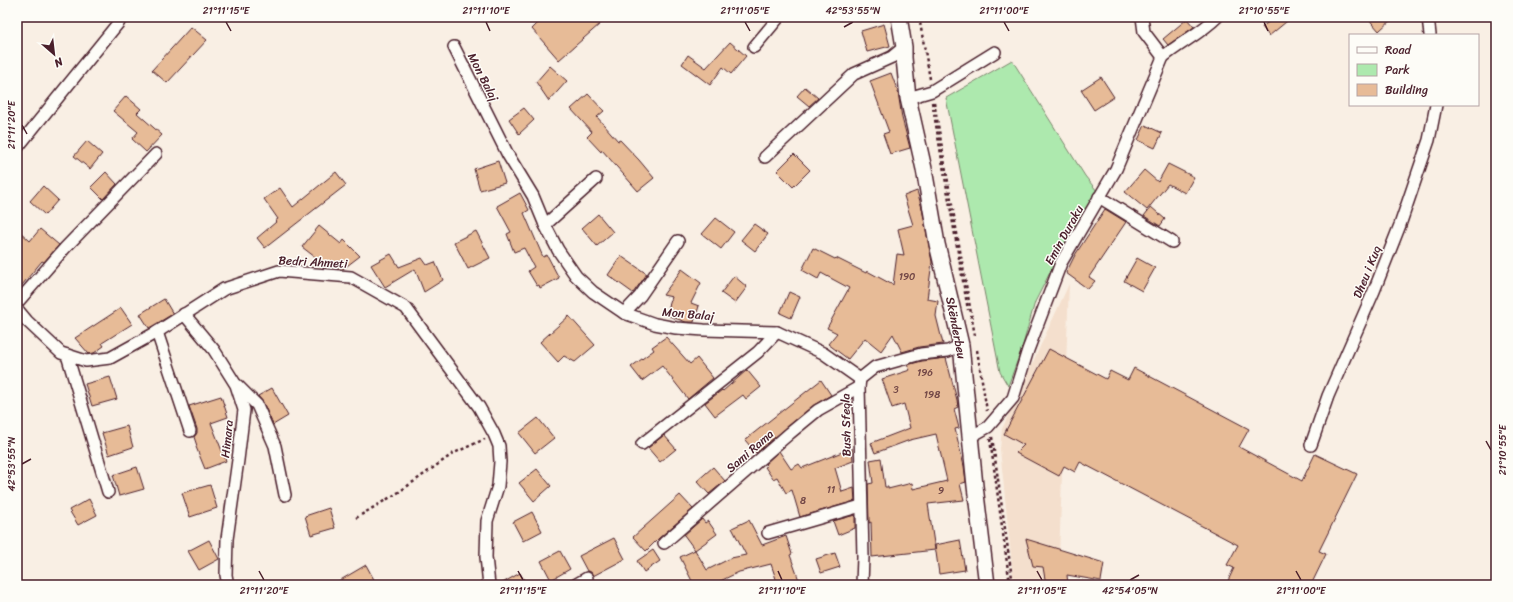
<svg xmlns="http://www.w3.org/2000/svg" width="1513" height="602" font-family="Sriracha,sans-serif">
<style>
.built{fill:#f4dfcd}
.green{fill:#ade9ae;stroke:#7c846c}
.building{fill:#e7bb97;stroke:#4a1f2b}
.lines{fill:none;stroke-linecap:round;stroke-linejoin:round}
.street-casing{stroke:#4a1f2b;stroke-width:14}
.secondary-casing{stroke:#4a1f2b;stroke-width:18}
.path{stroke:#4a1f2b;stroke-width:2.5;stroke-dasharray:3 3;stroke-linecap:butt}
.street{stroke:#fdfcf7;stroke-width:11}
.secondary{stroke:#fdfcf7;stroke-width:15}
.ticks{fill:none;stroke:#4a1f2b;stroke-width:1.5}
.labels{text-anchor:middle;stroke-width:3;stroke-linejoin:round;paint-order:stroke}
.number-label{font-size:10px;fill:#714646}
.street-label{font-size:12px;fill:#4a1f2b;stroke:#fdfcf7}
.neatline{fill:none;stroke:#4a1f2b;stroke-width:1.5}
.ticks-label{font-size:10px;text-anchor:middle;fill:#4a1f2b}
</style>
<rect width="100%" height="100%" fill="#f9efe4"/>
<filter id="ink" filterUnits="userSpaceOnUse"><feTurbulence type="fractalNoise" baseFrequency=".025" numOctaves="2"/><feDisplacementMap in="SourceGraphic" scale="8" xChannelSelector="R" yChannelSelector="G"/><feConvolveMatrix kernelMatrix="1 2 1 2 8 2 1 2 1" color-interpolation-filters="sRGB"/></filter>
<g filter="url(#ink)">
<path class="built" d="M1069,284l-11,301h-44l-14,-136 2,-20z"/>
<path class="green" d="M1012,60l73,116 12,15 -25,38 -37,73 -13,46 -14,38 -8,-14 -54,-274z"/>
<g class="building">
<path d="M534,17h74l-49,43 -27,-31 7,-7z"/>
<path d="M1275,17h17l-23,19 -7,-9z"/>
<path d="M1367,17h27l-15,14z"/>
<path d="M1187,19l7,8 -26,18 -5,-6z"/>
<path d="M884,24l6,22 -23,6 -6,-21z"/>
<path d="M191,27l16,13 -40,43 -15,-13z"/>
<path d="M730,42l16,14 -15,18 -8,-7 -13,18 -28,-21 6,-9 18,13z"/>
<path d="M550,66l17,15 -18,20 -13,-19z"/>
<path d="M891,73l7,19 4,26 8,30 -20,6 -7,-20 6,-2 -19,-51z"/>
<path d="M1101,77l13,20 -20,13 -13,-20z"/>
<path d="M805,87l13,11 -9,8 -12,-10z"/>
<path d="M588,94l16,17 -7,6 21,24 2,-1 19,20 15,18 -16,13 -36,-41 -1,2 -14,-15 5,-5 -21,-23z"/>
<path d="M126,96l15,13 -4,4 25,22 -16,17 -14,-13 6,-7 -25,-21z"/>
<path d="M524,108l10,12 -15,14 -10,-15z"/>
<path d="M1145,125l17,8 -7,15 -17,-8z"/>
<path d="M87,141l15,13 -12,15 -16,-13z"/>
<path d="M794,154l16,16 -17,17 -16,-16z"/>
<path d="M498,161l7,22 -25,7 -6,-21z"/>
<path d="M1168,164l26,13 -9,16 -17,-9 -21,26 -22,-18 19,-22 14,12z"/>
<path d="M106,172l11,12 -14,15 -12,-12z"/>
<path d="M336,172l10,13 -81,63 -8,-10 19,-16 -1,-1 3,-2 -14,-20 16,-11 13,19z"/>
<path d="M43,186l15,14 -13,15 -15,-14z"/>
<path d="M917,191l5,17 10,54 -5,37 11,2 -2,15 7,28 -24,3 -17,5 -9,-18 -12,17 -16,-13 -17,21 -20,-15 9,-11 -10,-5 22,-40 -28,-15 -3,6 -16,-9 11,-22 22,11 1,-1 30,15 1,-2 26,14 4,-31 7,1 -6,-26 15,-4 -9,-29z"/>
<path d="M520,193l9,17 -5,3 19,44 4,-2 12,23 -19,10 -1,-3 -2,1 -9,-15 6,-4 -10,-19 -10,4 -7,-18 4,-2 -14,-26z"/>
<path d="M1151,207l14,12 -5,7 -16,-10z"/>
<path d="M1105,209l21,13 -37,55 6,4 -7,8 -22,-16 9,-18z"/>
<path d="M598,214l15,18 -16,14 -15,-18z"/>
<path d="M716,218l18,14 -13,17 -19,-15z"/>
<path d="M754,224l14,10 -13,17 -14,-11z"/>
<path d="M319,226l22,18 3,-4 16,16 -17,13 -19,-5 -22,-17z"/>
<path d="M17,229l13,12 10,-12 19,16 -15,17 -2,-1 -25,30z"/>
<path d="M476,231l14,27 -22,11 -14,-27z"/>
<path d="M391,254l8,13 23,-9 5,7 8,-3 8,18 -19,12 -9,-23 -30,18 -14,-22z"/>
<path d="M621,256l26,18 -14,19 -25,-18z"/>
<path d="M1137,258l18,10 -13,23 -18,-10z"/>
<path d="M682,269l19,14 -10,20 8,3 -5,16h-8l-20,-7 6,-18 -9,-2z"/>
<path d="M734,276l13,11 -12,16 -14,-10z"/>
<path d="M789,292l11,5 -9,21 -11,-5z"/>
<path d="M164,299l9,15 -24,14 -9,-14z"/>
<path d="M121,308l11,16 -30,19 2,3 -10,7 -5,1 -14,-16z"/>
<path d="M569,316l26,29 -20,17 -11,-6 -6,6 -18,-20z"/>
<path d="M666,337l24,27 7,-6 16,20 -25,21 -26,-33 -20,15 -11,-14 23,-17 -2,-3z"/>
<path d="M1049,349l57,30 4,-8 18,9 6,-12 115,61 -10,18 63,34 13,-27 42,20 -38,77 7,3 -15,31h-85l8,-17 -7,-3 11,-20 -158,-83 -5,10 -11,-6 -5,10 -43,-23 8,-8 -20,-11z"/>
<path d="M946,358l11,42 1,7 -4,2 5,19 -4,1 9,37 2,16 -6,2 4,16 -36,4 7,46 -63,7 -1,-35 -2,1 -1,-39 5,-1 -3,-23 11,-2 4,29h3v2l24,-6 1,6 34,-8 -11,-47 -26,6 -35,13 -4,-10 39,-15 -6,-24 -12,4 -10,-29 28,-9 -3,-5 15,-4z"/>
<path d="M747,370l14,17 -15,12 -3,-4 -28,21 -10,-13 17,-13 1,1z"/>
<path d="M110,377l7,22 -25,7 -7,-22z"/>
<path d="M821,380l10,15 -17,10 -58,48 -11,-13z"/>
<path d="M272,388l16,28 -15,9 -10,-23 -5,-6z"/>
<path d="M221,396l7,21 -17,6 15,38 -21,8 -9,-22 1,-1 -3,-9 3,-4v-4l-8,-23z"/>
<path d="M538,418l16,20 -19,15 -16,-20z"/>
<path d="M127,426l6,21 -24,8 -7,-22z"/>
<path d="M664,435l12,14 -16,13 -12,-14z"/>
<path d="M852,448l1,13 -18,7 7,24 12,-4 1,13 -55,16 -8,-27 -6,3 -9,-16 -4,2 -8,-12 2,-1 -2,-2 14,-13 12,18 8,-5 3,4z"/>
<path d="M137,467l7,22 -25,7 -6,-21z"/>
<path d="M713,467l12,14 -16,13 -12,-13z"/>
<path d="M537,469l14,17 -17,15 -15,-18z"/>
<path d="M210,485l7,23 -27,9 -8,-24z"/>
<path d="M680,495l13,14 -34,29 -13,13 -13,-14z"/>
<path d="M89,499l8,16 -19,10 -9,-15z"/>
<path d="M329,508l6,20 -24,7 -6,-19z"/>
<path d="M532,512l10,19 -19,10 -10,-19z"/>
<path d="M855,515v13l-17,7 -5,-14z"/>
<path d="M702,519l3,4 3,-2 9,13 -22,16 -11,-15z"/>
<path d="M749,520l13,25 24,-9 6,18 -2,1 10,28 -6,2h-16l-7,-21 -32,8 -27,13h-18l-14,-28 15,-7 12,20 24,-12 15,-3 -14,-27z"/>
<path d="M614,538l11,21 -32,17 -2,-4 -4,-1 -8,-15z"/>
<path d="M1026,539l78,24 -3,18 -34,-6 1,10h-22l-3,-18 -10,-1z"/>
<path d="M209,540l10,19 -20,11 -11,-19z"/>
<path d="M960,540l5,30 -26,4 -4,-29z"/>
<path d="M653,550l7,11 -16,11 -7,-11z"/>
<path d="M560,551l10,18 -19,11 -10,-19z"/>
<path d="M835,553l5,14 -19,6 -5,-14z"/>
<path d="M366,565l11,20h-45z"/>
<path d="M520,573l7,12h-28z"/>
</g>
<g class="lines">
<g class="street-casing">
<g id="street">
<path d="M1142,17l2,15 19,25"/>
<path d="M1428,17l2,18"/>
<path d="M454,47l54,108 25,41 12,29 13,25 18,26 17,16 31,21 31,11 21,4 28,2 73,2 46,21 37,26"/>
<path d="M754,47l25,-30"/>
<path d="M908,98l24,-7 63,-39"/>
<path d="M17,148l102,-126"/>
<path d="M765,157l89,-83 38,-17 12,-10"/>
<path d="M1099,197l73,45"/>
<path d="M545,225l51,-46"/>
<path d="M17,303l48,-55 91,-94"/>
<path d="M17,309l10,12 34,32 25,8 24,-3 47,-26 67,-43 55,-18 72,6 55,31 73,99 15,27 5,12 1,16 -2,24 -11,35 -1,36 3,28"/>
<path d="M624,313l16,-17 38,-55"/>
<path d="M184,314l30,36 22,35 8,25 -6,50 -11,79 -1,36 2,10"/>
<path d="M157,332l33,99"/>
<path d="M67,355l41,137"/>
<path d="M237,385l20,20 18,41 10,49"/>
<path d="M970,437l18,-10 25,-29 15,-48 33,-87 55,-94 47,-112c17,-14 38,-24 54,-40"/>
<path d="M642,444l116,-92 19,-20"/>
<path d="M1311,445l17,-49 46,-105 26,-66 29,-85 7,-35"/>
<path d="M768,533l93,-27"/>
<path d="M664,543l126,-110 28,-23 41,-23"/>
<path d="M575,585l12,-7"/>
<path d="M862,585l1,-28 -4,-170 1,-8 15,-12 46,-13 27,-3 13,-6"/>
</g>
</g>
<g class="secondary-casing">
<path id="secondary" d="M899,17l5,30v11l4,40 16,71 13,75 24,101 14,141 12,99"/>
</g>
<g class="path">
<path d="M919,17l11,62"/>
<path d="M932,102l36,208"/>
<path d="M934,102l41,234"/>
<path d="M977,350l10,61"/>
<path d="M992,437l21,148"/>
<path d="M990,439l20,146"/>
<path d="M356,518l43,-26 55,-39 31,-14"/>
</g>
<use href="#street" class="street"/>
<use href="#secondary" class="secondary"/>
</g>
</g>
<path class="ticks" d="M226,22l5,9M486,22l4,9M745,22l5,9M1004,22l5,9M1264,22l4,9M844,27l9,-5M22,125l5,9M1486,441l5,9M22,464l9,-5M259,571l5,9M518,571l5,9M778,571l4,9M1037,571l5,9M1296,571l5,9M1130,580l9,-5"/>
<g class="labels">
<g class="number-label">
<text x="907" y="280">190</text>
<text x="925" y="376">196</text>
<text x="896" y="393">3</text>
<text x="932" y="398">198</text>
<text x="831" y="493">11</text>
<text x="941" y="494">9</text>
<text x="803" y="504">8</text>
</g>
<g class="street-label">
<text transform="translate(483 77) rotate(63)" y="4">Mon Balaj</text>
<text transform="translate(1064 235) rotate(-61)" y="4">Emin Duraku</text>
<text transform="translate(313 262) rotate(3)" y="4">Bedri Ahmeti</text>
<text transform="translate(1367 272) rotate(-68)" y="4">Dheu i Kuq</text>
<text transform="translate(688 314) rotate(5)" y="4">Mon Balaj</text>
<text transform="translate(956 328) rotate(79)" y="4">Skënderbeu</text>
<text transform="translate(846 425) rotate(-91)" y="4">Bush Sfeqla</text>
<text transform="translate(227 439) rotate(-84)" y="4">Himara</text>
<text transform="translate(750 451) rotate(-41)" y="4">Sami Rama</text>
</g>
</g>
<rect width="1513" height="602" fill="none" stroke="#fdfcf7" stroke-width="44"/>
<rect x="1349" y="34" width="130" height="72" fill="#fdfcf7" stroke="#b5a4a5"/>
<rect x="1357" y="47" width="20" height="6" fill="#fdfcf7" stroke="#b5a4a5"/>
<text x="1385" y="54" font-size="12" fill="#4a1f2b">Road</text>
<rect x="1357" y="64" width="20" height="12" fill="#ade9ae" stroke="#b5a4a5"/>
<text x="1385" y="74" font-size="12" fill="#4a1f2b">Park</text>
<rect x="1357" y="84" width="20" height="12" fill="#e7bb97" stroke="#b5a4a5"/>
<text x="1385" y="94" font-size="12" fill="#4a1f2b">Building</text>
<g transform="translate(54 54) rotate(152)" stroke="#fdfcf7" stroke-width="3" paint-order="stroke">
<path d="M0-3L7 15L0 10L-7 15Z" fill="#4a1f2b"/>
<text y="-6" font-size="11" font-weight="bold" text-anchor="middle" fill="#4a1f2b">N</text>
</g>
<rect x="22" y="22" width="1469" height="558" class="neatline"/>
<g class="ticks-label">
<text x="226" y="14">21°11'15"E</text>
<text x="486" y="14">21°11'10"E</text>
<text x="745" y="14">21°11'05"E</text>
<text x="853" y="14">42°53'55"N</text>
<text x="1004" y="14">21°11'00"E</text>
<text x="1264" y="14">21°10'55"E</text>
<text transform="translate(11 125) rotate(-90)" y="4">21°11'20"E</text>
<text transform="translate(1502 450) rotate(-90)" y="4">21°10'55"E</text>
<text transform="translate(11 464) rotate(-90)" y="4">42°53'55"N</text>
<text x="264" y="594">21°11'20"E</text>
<text x="523" y="594">21°11'15"E</text>
<text x="782" y="594">21°11'10"E</text>
<text x="1042" y="594">21°11'05"E</text>
<text x="1130" y="594">42°54'05"N</text>
<text x="1301" y="594">21°11'00"E</text>
</g>
</svg>
